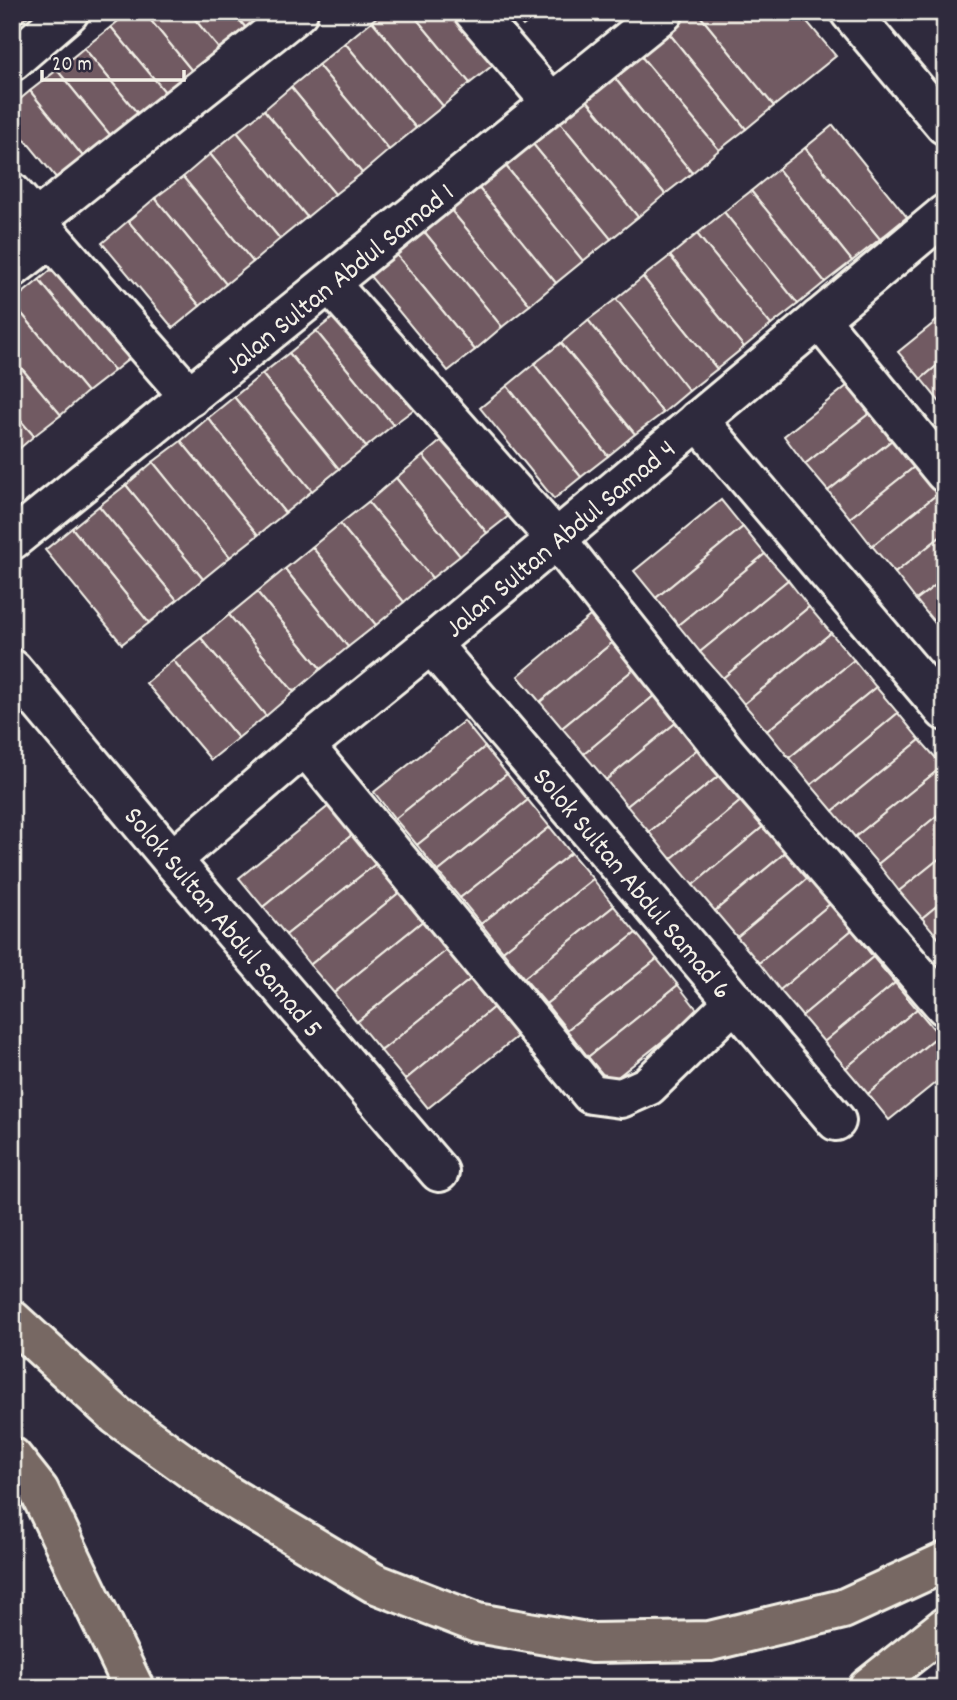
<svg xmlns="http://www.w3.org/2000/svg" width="957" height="1700" font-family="Dekko,sans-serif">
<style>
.building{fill:#715a62;stroke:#f4f1e8;stroke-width:2}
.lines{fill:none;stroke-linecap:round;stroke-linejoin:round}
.minor-casing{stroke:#f4f1e8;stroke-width:44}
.highway-casing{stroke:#f4f1e8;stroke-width:44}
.minor{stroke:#2f2a3d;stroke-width:38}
.highway{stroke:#776864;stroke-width:38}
.labels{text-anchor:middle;stroke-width:6;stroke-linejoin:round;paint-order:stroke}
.street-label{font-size:28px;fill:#f4f1e8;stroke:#2f2a3d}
</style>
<rect width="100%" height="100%" fill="#2f2a3d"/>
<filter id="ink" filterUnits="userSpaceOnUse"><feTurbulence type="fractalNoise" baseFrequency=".0143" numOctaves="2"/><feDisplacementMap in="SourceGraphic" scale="14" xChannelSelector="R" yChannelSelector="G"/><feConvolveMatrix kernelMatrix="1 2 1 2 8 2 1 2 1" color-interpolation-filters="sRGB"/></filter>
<g filter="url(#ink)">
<g class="building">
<path d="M12,12h21l-21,17z"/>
<path d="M129,12h15l58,71 -27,21 -64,-77z"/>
<path d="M144,12h45l40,49 -27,22z"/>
<path d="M189,12h44l22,27 -26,22z"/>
<path d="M233,12h45l-23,27z"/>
<path d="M383,12h28l59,71 -27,23 -71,-85z"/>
<path d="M411,12h45l41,50 -27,21z"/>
<path d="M511,12h30l-18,14z"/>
<path d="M692,12h5l77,94 -28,23 -78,-97z"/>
<path d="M697,12h102l37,44 -62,50z"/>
<path d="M372,21l71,85 -27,22 -71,-85z"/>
<path d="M111,27l64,77 -27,22 -64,-78z"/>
<path d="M668,32l78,97 -27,21 -79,-95z"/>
<path d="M345,43l71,85 -27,22 -71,-85z"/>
<path d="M84,48l64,78 -28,21 -63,-77z"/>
<path d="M640,55l79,95 -27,23 -79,-97z"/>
<path d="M318,65l71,85 -27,23 -71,-86z"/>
<path d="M57,70l63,77 -27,22 -63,-78z"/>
<path d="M613,76l79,97 -27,21 -79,-95z"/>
<path d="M291,87l71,86 -27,21 -71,-84z"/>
<path d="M30,91l63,78 -26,22 -55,-67v-18z"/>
<path d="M586,99l79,95 -27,23 -80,-97z"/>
<path d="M264,110l71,84 -28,23 -70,-85z"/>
<path d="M558,120l80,97 -27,22 -79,-96z"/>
<path d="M833,125l74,92 -27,22 -75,-91z"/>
<path d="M237,132l70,85 -27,22 -70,-85z"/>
<path d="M532,143l79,96 -28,22 -78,-96z"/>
<path d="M805,148l75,91 -28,22 -74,-92z"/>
<path d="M210,154l70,85 -27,23 -70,-85z"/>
<path d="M505,165l78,96 -27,22 -79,-97z"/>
<path d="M778,169l74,92 -27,21 -74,-91z"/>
<path d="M183,177l70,85 -27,22 -71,-86z"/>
<path d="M477,186l79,97 -26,22 -80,-96z"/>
<path d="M751,191l74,91 -27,22 -74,-92z"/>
<path d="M155,198l71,86 -26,22 -72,-85z"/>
<path d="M450,209l80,96 -28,22 -79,-97z"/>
<path d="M724,212l74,92 -27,21 -74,-91z"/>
<path d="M128,221l72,85 -27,22 -71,-85z"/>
<path d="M423,230l79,97 -27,23 -80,-97z"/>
<path d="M697,234l74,91 -27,22 -74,-91z"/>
<path d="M395,253l80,97 -27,21 -79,-96z"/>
<path d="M670,256l74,91 -27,22 -74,-92z"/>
<path d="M65,258l76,91 -27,22 -75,-91z"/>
<path d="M643,277l74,92 -28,22 -73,-92z"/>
<path d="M39,280l75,91 -27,21 -75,-90z"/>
<path d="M616,299l73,92 -26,22 -75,-93z"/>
<path d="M12,302l75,90 -26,23 -49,-58z"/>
<path d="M344,309l77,95 -28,21 -77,-94z"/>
<path d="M945,314v45l-24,20 -23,-27z"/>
<path d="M588,320l75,93 -28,21 -74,-91z"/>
<path d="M316,331l77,94 -27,22 -77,-94z"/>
<path d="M561,343l74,91 -27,22 -74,-92z"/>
<path d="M289,353l77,94 -27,22 -77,-95z"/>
<path d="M12,357l49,58 -27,21 -22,-25z"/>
<path d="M945,359v45l-2,2 -22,-27z"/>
<path d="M534,364l74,92 -27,21 -74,-91z"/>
<path d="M872,366l22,28 -89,70 -21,-28z"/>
<path d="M262,374l77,95 -27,22 -78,-94z"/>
<path d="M507,386l74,91 -27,22 -74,-91z"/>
<path d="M894,394l22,27 -88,70 -23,-27z"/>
<path d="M234,397l78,94 -27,22 -77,-95z"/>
<path d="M12,411l22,25 -22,19z"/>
<path d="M208,418l77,95 -27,22 -77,-94z"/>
<path d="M916,421l22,27 -88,70 -22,-27z"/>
<path d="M450,433l65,78 -28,22 -64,-77z"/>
<path d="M181,441l77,94 -28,22 -77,-95z"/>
<path d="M938,448l7,40 -73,58 -22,-28z"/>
<path d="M423,456l64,77 -27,23 -64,-78z"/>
<path d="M153,462l77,95 -27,22 -77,-94z"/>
<path d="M396,478l64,78 -28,22 -64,-76z"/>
<path d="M126,485l77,94 -26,21 -78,-94z"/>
<path d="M945,488v45l-50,40 -23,-27z"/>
<path d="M721,500l22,27 -87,71 -22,-27z"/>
<path d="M368,502l64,76 -28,24 -64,-78z"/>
<path d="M99,506l78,94 -28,23 -77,-95z"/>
<path d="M340,524l64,78 -28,23 -64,-78z"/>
<path d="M743,527l22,27 -87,71 -22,-27z"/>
<path d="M72,528l77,95 -27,21 -77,-94z"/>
<path d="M945,533v45l-29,22 -21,-27z"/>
<path d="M312,547l64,78 -28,22 -63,-78z"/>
<path d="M765,554l23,26 -88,72 -22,-27z"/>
<path d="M285,569l63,78 -27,22 -64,-77z"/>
<path d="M945,578v45l-6,5 -23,-28z"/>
<path d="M788,580l21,27 -86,71 -23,-26z"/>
<path d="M257,592l64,77 -27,23 -65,-77z"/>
<path d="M809,607l22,26 -87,71 -21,-26z"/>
<path d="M229,615l65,77 -28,24 -65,-78z"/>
<path d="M590,616l22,27 -72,59 -22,-26z"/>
<path d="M831,633l23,27 -87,71 -23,-27z"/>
<path d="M201,638l65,78 -28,22 -65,-78z"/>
<path d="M612,643l22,26 -72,59 -22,-26z"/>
<path d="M173,660l65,78 -27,22 -65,-77z"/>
<path d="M854,660l22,27 -87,71 -22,-27z"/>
<path d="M634,669l21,26 -71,59 -22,-26z"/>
<path d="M876,687l22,26 -87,72 -22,-27z"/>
<path d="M655,695l23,26 -72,59 -22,-26z"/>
<path d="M898,713l22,27 -87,71 -22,-26z"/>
<path d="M464,721l21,26 -90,72 -21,-27z"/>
<path d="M678,721l21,27 -72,58 -21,-26z"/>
<path d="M920,740l23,26 -88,71 -22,-26z"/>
<path d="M485,747l22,27 -90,71 -22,-26z"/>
<path d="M699,748l22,26 -72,58 -22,-26z"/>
<path d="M943,766l2,3v40l-67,55 -23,-27z"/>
<path d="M507,774l21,26 -90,72 -21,-27z"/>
<path d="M721,774l21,26 -71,59 -22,-27z"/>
<path d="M528,800l22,27 -90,71 -22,-26z"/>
<path d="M742,800l22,26 -71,59 -22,-26z"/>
<path d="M335,801l23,29 -95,77 -24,-29z"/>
<path d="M945,809v45l-46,37 -21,-27z"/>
<path d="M764,826l22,26 -71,59 -22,-26z"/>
<path d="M550,827l21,26 -90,71 -21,-26z"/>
<path d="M358,830l24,29 -96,76 -23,-28z"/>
<path d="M786,852l22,26 -71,59 -22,-26z"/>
<path d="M571,853l22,26 -90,72 -22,-27z"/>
<path d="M945,854v45l-23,19 -23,-27z"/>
<path d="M382,859l24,28 -96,78 -24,-30z"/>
<path d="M808,878l22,26 -71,59 -22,-26z"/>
<path d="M593,879l21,27 -90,72 -21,-27z"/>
<path d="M406,887l23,29 -95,77 -24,-28z"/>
<path d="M945,899v45l-1,1 -22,-27z"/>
<path d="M830,904l22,26 -72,60 -21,-27z"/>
<path d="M614,906l22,27 -90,71 -22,-26z"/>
<path d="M429,916l24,29 -96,77 -23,-29z"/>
<path d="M852,930l21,27 -71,59 -22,-26z"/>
<path d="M636,933l21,26 -90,71 -21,-26z"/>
<path d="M453,945l24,29 -96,77 -24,-29z"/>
<path d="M873,957l22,26 -71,59 -22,-26z"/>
<path d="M657,959l21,26 -90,72 -21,-27z"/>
<path d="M477,974l23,28 -95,78 -24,-29z"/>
<path d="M895,983l22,26 -71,59 -22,-26z"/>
<path d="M678,985l21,27 -89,71 -22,-26z"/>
<path d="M500,1002l24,29 -96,77 -23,-28z"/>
<path d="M917,1009l22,26 -71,59 -22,-26z"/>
<path d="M939,1035l6,7v33l-56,45 -21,-26z"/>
</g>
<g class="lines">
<g class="minor-casing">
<g id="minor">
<path d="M474,12l78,91"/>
<path d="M850,12l95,113"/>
<path d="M12,61l57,-49"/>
<path d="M12,193l178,204"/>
<path d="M36,220l262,-208"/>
<path d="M12,268l39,-30"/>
<path d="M330,284l226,255 171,215 218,252"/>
<path d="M819,319l126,154"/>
<path d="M698,420l247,291"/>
<path d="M12,540l652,-528"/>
<path d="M431,644l405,477"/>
<path d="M12,669l160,191 267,312"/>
<path d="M305,746l286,348 30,4 27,-12 87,-85"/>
<path d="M172,860l133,-114 126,-102 514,-430"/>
</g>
</g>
<g class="highway-casing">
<g id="highway">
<path d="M12,1320l105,96 110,79 147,88 103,40 115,20 118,-2 133,-32 102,-47"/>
<path d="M12,1457l27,34 95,197"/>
<path d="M868,1688l77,-61"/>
</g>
</g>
<use href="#minor" class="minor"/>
<use href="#highway" class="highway"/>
</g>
</g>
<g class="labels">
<g class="street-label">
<text transform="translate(338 277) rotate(-39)" y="10">Jalan Sultan Abdul Samad 1</text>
<text transform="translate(559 537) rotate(-40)" y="10">Jalan Sultan Abdul Samad 4</text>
<text transform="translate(634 882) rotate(50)" y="10">Solok Sultan Abdul Samad 6</text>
<text transform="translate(225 921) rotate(50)" y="10">Solok Sultan Abdul Samad 5</text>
</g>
</g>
<rect width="957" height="1700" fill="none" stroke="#2f2a3d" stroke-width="42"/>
<rect x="21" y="21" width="915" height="1658" fill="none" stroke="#f4f1e8" stroke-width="2.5" filter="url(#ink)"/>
<path d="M42 70v10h142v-10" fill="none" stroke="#f4f1e8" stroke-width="3.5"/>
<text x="52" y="70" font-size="21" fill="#f4f1e8" stroke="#2f2a3d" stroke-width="5" paint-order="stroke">20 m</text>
</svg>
